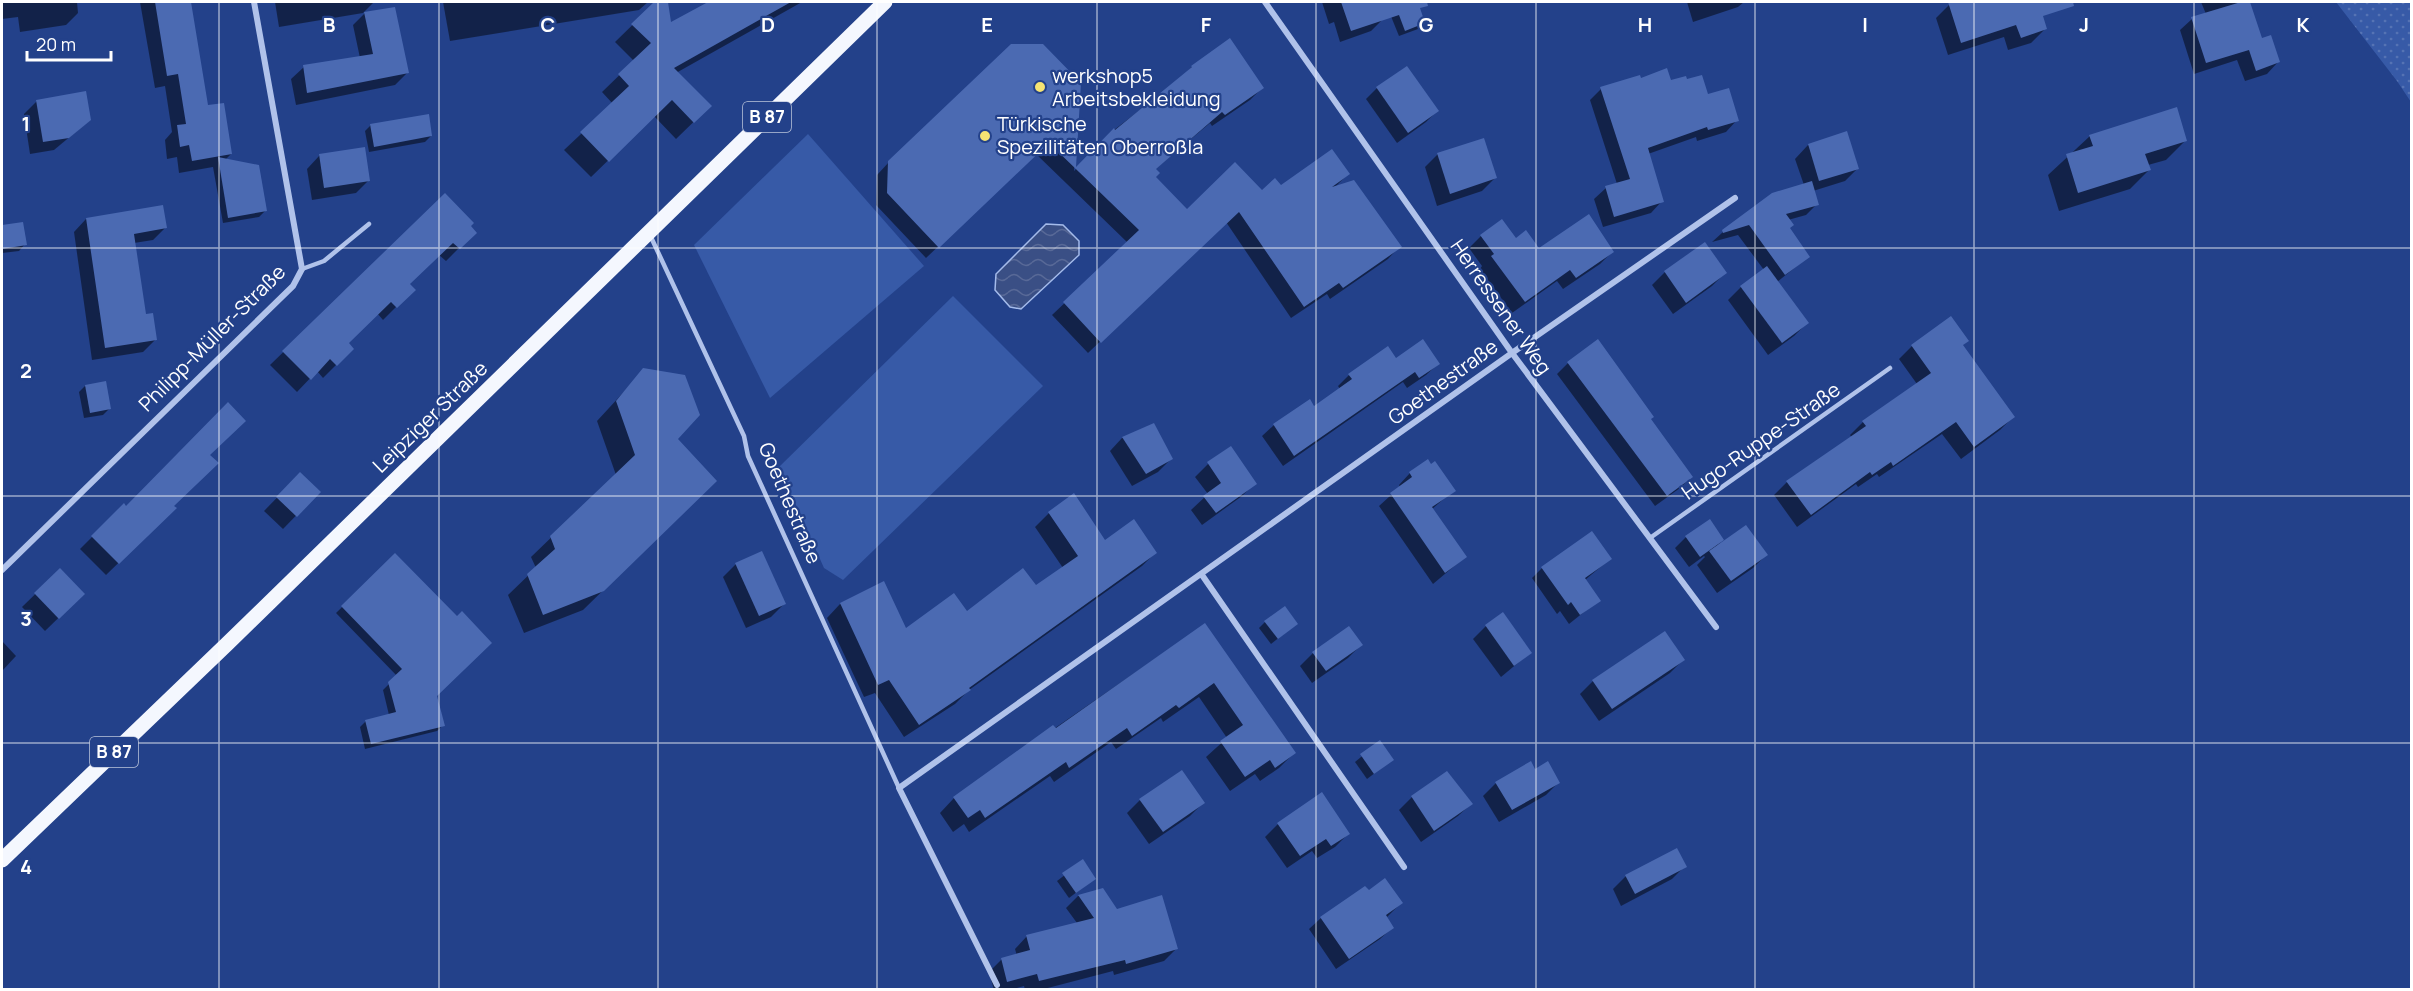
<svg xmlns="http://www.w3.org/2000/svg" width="2413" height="991" font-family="Manrope,sans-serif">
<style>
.grass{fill:#375aa7}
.garden{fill:url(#garden-dots)}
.water{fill:url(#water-waves);stroke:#a4bbeb;stroke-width:1.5}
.shadow{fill:#0007}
.building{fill:#4b6ab2}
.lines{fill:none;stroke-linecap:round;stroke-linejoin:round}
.service{stroke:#b0c2ea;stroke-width:4.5}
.minor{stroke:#b0c2ea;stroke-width:6}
.primary{stroke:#f4f7fe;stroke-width:15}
.grid{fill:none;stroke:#fff;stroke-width:1.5;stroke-opacity:0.55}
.poi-dot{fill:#f5e373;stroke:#23418a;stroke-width:2}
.labels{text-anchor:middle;stroke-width:4.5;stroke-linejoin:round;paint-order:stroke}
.shield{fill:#23418a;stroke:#bdc6dc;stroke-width:1.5}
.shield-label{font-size:18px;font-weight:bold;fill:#fff}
.poi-label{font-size:20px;fill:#fff;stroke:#23418a;text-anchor:start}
.street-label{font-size:20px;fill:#fff;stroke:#23418a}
.grid-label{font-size:20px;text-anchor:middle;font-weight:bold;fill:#fff;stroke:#23418a;stroke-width:4.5;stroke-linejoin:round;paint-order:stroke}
</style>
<defs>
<pattern id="garden-dots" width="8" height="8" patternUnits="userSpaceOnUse" patternTransform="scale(1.5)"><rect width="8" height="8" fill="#375aa7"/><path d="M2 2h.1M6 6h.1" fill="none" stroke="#5573b4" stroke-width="1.8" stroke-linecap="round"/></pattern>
<pattern id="water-waves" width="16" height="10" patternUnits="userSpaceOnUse" patternTransform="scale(1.5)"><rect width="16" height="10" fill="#3a4f85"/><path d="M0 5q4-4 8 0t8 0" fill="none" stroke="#586997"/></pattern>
</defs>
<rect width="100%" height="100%" fill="#23418a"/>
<g class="grass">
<path d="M808,134l116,132 -154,132 -76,-153z"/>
<path d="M953,296l90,90 -200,194 -19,-12 -45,-101z"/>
</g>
<path class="garden" d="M2336,2h75v100l-14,-21z"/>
<path class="water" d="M1046,224l17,1 16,16v14l-58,54 -11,-2 -15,-17 1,-16z"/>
<g class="shadow">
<path d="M2,2h75l1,11 -12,12 -46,7 -2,-15 -16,2z"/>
<path d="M140,2h50l17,105 24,47 -6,6 41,50 -7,7 -36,6 -10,-56 -34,6 -2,-16 -10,2 -2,-19 7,-8 -7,-46 -10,2z"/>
<path d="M275,2h99l-11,11 -84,14z"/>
<path d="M443,2h205l-9,8 -189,31z"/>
<path d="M656,2h10l4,22 41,-22h91l-126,71 34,33 -34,33 -22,-23 -63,61 -27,-27 49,-46 -11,-12 32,-31 -19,-19z"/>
<path d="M1322,2h54l6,18 -11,11 -31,11 -6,-20 -5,2z"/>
<path d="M1398,2h18l8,20 -6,7 -19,7 -11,-27z"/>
<path d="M1687,2h57l-6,5 -45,15z"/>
<path d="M1959,2h44l2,6 18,-6h13l8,28 -13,13 -23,7 -4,-13 -56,18 -12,-37 13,-13z"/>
<path d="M2201,2h47l13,38 17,22 -11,12 -22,7 -8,-21 -43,14 -14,-44 12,-11 14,-5z"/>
<path d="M365,13l42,60 -12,12 -99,20 -5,-26 13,-12 56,-9 -7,-33z"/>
<path d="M1230,40l32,48 -12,12 -38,26 -2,-3 -56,47v7l33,34 94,-24 67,-13 -13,13 65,59 -12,13 -58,40 -3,-5 -36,24 -65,-96 -138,131 -36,-38 76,-72 -92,-89 -110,104 -50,-53 1,-30 12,-13 191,-78 -6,87 40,-41 65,-50 13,-13z"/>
<path d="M1406,68l31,43 -11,11 -29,21 -31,-44 11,-11z"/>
<path d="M1640,79l30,3 67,38 -11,12 -29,9 -1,-4 -48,17 14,47 -11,12 -48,14 -9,-28 12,-11 11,-4 -27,-84 11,-11z"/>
<path d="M37,101l53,19 -36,30 -24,4 -6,-40z"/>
<path d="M371,125l60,11 -6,6 -56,10 -4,-21z"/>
<path d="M2090,136l96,4 -20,20 -18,5 1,5 -19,19 -71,22 -11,-36z"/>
<path d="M1808,145l50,23 -13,13 -32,10 4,13 -11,11 -18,5v9l20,28 -31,25 30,41 -13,13 -26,19 -40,-55 13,-13 23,-17 -26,-35 -26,7 11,-10 81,-47 -9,-26z"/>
<path d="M1438,154l57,24 -13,13 -45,15 -12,-39z"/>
<path d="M320,155l49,25 -13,13 -44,7 -5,-31z"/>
<path d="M445,195l30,37 -29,29 -7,-6 -31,29 5,6 -30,30 -6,-7 -30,30 5,6 -29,29 -6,-7 -20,21 -27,-27z"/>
<path d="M86,219l79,9 -12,12 -19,3 11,73 11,23 -13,13 -51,8 -18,-128z"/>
<path d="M21,223l4,21 -6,7 -17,2v-26z"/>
<path d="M1481,236l35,4 23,10 73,2 -12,12 -37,25 -6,-8 -45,32 -32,-44 2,-3 -13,-18z"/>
<path d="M1665,272l60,1 -13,13 -39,28 -21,-29z"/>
<path d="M1598,341l51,78 42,58 -11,11 -25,18 -98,-132 11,-11z"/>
<path d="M1912,346h50l51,71 -13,13 -39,29 -19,-25 -63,43 -2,-3 -19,13 -2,-3 -59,43 -23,-32 13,-13 65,-44 -2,-3 13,-13 54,-38 -18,-25z"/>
<path d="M1395,360l43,4 -12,11 -19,13 -4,-6 -120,84 -21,-30 12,-11 40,-17 26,-19 -2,-3 11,-11z"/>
<path d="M644,370l32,69 39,42 -132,129 -59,23 -16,-38 28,-27 -5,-11 85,-82 -19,-54z"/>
<path d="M85,386l24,23 -6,6 -19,3 -5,-26z"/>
<path d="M1153,425l18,34 -13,13 -26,14 -22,-35 12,-13z"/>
<path d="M209,455l-37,51 3,2 -69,67 -26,-26 44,-44 2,3z"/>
<path d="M1208,464l47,19 -13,13 -40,29 -11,-15 17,-16 -13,-17z"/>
<path d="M1410,473l44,17 -23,20 34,47 -32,27 -54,-78 21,-19 -1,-2z"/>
<path d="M300,474l19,18 -36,37 -19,-18z"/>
<path d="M1049,513l55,29 51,11 -13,13 -173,124 -14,14 -51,33 -29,-44 -11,4 -37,-79 13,-14 65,26 61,-17 69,-26 28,-19 -28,-41z"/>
<path d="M1686,537l36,3 -6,8 50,7 -13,13 -36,25 -20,-28 8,-8 -1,-1 -15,11 -14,-19z"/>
<path d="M395,555l48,170 -6,6 -72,18 -5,-22 6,-6 23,-6 -6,-25 14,-14 -61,-63z"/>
<path d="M1610,559l-25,21 14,20 -30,24 -9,-13 -3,3 -25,-36 10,-10z"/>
<path d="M736,564l48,40 -13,13 -25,11 -23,-51z"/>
<path d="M60,570l23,24 -38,37 -23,-24z"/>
<path d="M1265,622l31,2 -25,20 -12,-16z"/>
<path d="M1204,625l90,128 -15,15 -19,13 -5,-7 -25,17 -24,-34 21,-19 -28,-41 -36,25 -2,-4 -45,31 -5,-7 -57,40 -4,-6 -81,56 -5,-8 -11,8 -13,-19 14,-15z"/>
<path d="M1486,626l44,27 -29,24 -28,-38z"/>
<path d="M2,641l14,15 -14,15z"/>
<path d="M1361,645l-13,13 -36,25 -12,-17 13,-13z"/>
<path d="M1683,660l-13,13 -71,48 -19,-27 13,-13z"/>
<path d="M1379,742l13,18 -25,19 -12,-17z"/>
<path d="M1535,771l24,11 -13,13 -47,27 -16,-26 13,-13z"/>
<path d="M1447,773l24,31 -13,12 -37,26 -22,-32 13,-13z"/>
<path d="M1140,800l63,3 -13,13 -41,28 -22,-31z"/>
<path d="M1278,824l70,10 -13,13 -18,11 -5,-7 -25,17 -22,-31z"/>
<path d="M1676,850l9,16 -13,13 -51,27 -8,-17 13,-13z"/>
<path d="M1083,861l11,18 -25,19 -12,-17z"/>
<path d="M1102,890l14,20 60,39 -12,12 -50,14 -1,-4 -73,19h-15l-1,-4 -14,4h-16l-5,-18 12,-12 16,-4 -2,-7 12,-13 50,-13 -11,-15 12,-12z"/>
<path d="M1368,892l33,11 -15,15 6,10 -12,11 -44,30 -27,-40 12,-11z"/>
</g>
<g class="building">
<path d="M155,2h36l17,103 16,-2 8,51 -40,7 -3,-16 -9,2 -3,-22 9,-1 -8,-50 -11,2z"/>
<path d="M654,2h14l3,20 37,-20h83l-117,66 38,38 -18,17 -22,-23 -63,62 -29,-30 49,-46 -11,-12 33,-31 -20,-19z"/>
<path d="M1341,2h86l1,4 -8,2 5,15 -20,8 -6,-16 -48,16z"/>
<path d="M1948,2h125l1,4 -31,10 4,13 -26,9 -5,-13 -55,18z"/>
<path d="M2241,2h9l12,36 9,-3 9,27 -24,9 -7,-21 -43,13 -15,-46z"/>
<path d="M395,7l14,66 -102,20 -4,-28 70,-11 -9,-42z"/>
<path d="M1230,38l34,50 -39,27 -3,-3 -66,57 4,4 -4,4 31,32 48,-47 27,28 13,-12 6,7 51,-36 18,25 -18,13 22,-7 48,67 -59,41 -4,-5 -35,24 -65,-95 -138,131 -38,-41 76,-72 -90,-87 -110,105 -52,-55 1,-32 123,-117h32l38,39 -5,84 38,-39 1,2 77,-63 -1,-1z"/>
<path d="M1407,66l32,45 -31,22 -32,-46z"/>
<path d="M1667,68l4,12 15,-4 1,3 15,-4 6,19 21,-6 10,33 -31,9 -1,-3 -59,21 16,54 -50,15 -9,-31 25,-7 -30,-92 40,-12 1,3z"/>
<path d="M86,91l5,29 -22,18 -26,4 -7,-42z"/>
<path d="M2177,107l10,34 -42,13 6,16 -73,23 -12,-39 27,-8 -4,-11z"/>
<path d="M429,114l3,22 -58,11 -4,-23z"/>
<path d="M1847,131l12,38 -40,12 -11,-37z"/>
<path d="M1484,138l13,40 -47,16 -13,-41z"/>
<path d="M365,147l5,34 -46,7 -5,-34z"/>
<path d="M218,157l41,8 8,46 -39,7z"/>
<path d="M1812,181l7,24 -33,9 8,11 -4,3 20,29 -25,18 -36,-50 -26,8 -1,-3 50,-37z"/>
<path d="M445,193l29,30 -3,3 6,7 -17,16 -7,-6 -43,41 6,6 -19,18 -6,-6 -42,41 5,6 -17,17 -7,-7 -19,21 -29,-29z"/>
<path d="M163,205l4,23 -33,6 12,80 7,-1 4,27 -52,8 -19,-130z"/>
<path d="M1589,214l25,38 -38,26 -6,-8 -45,32 -34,-46 3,-2 -14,-19 22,-16 14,19 10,-8 13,18z"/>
<path d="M23,222l4,23 -25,4v-24z"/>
<path d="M1705,242l22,31 -41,30 -22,-32z"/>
<path d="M1767,266l42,57 -27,20 -42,-57z"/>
<path d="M1951,316l18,25 -6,4 52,72 -41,30 -18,-25 -63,44 -2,-4 -19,13 -2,-3 -59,43 -25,-34 80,-55 -4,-5 69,-48 -20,-28z"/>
<path d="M1423,339l17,25 -21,14 -4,-6 -121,84 -21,-32 37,-25 4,7 38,-27 -4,-5 40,-28 8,12z"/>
<path d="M1598,339l56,78 -3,2 42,58 -26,19 -100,-134z"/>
<path d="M643,368l42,7 15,40 -22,24 39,42 -113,110 -61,24 -16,-41 28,-25 -5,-13 85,-81 -19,-54z"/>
<path d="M106,381l5,28 -21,4 -5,-28z"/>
<path d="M228,402l18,19 -36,34 9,8 -45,43 3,2 -58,56 -28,-28 33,-33 2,3z"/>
<path d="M1154,423l19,36 -27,15 -24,-37z"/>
<path d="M1231,446l26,38 -41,29 -13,-17 18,-13 -14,-21z"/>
<path d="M1428,459l3,5 4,-3 21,30 -24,16 35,50 -22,16 -55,-80 22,-16 -3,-5z"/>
<path d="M300,472l21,20 -24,25 -21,-20z"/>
<path d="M1074,493l31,47 29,-21 23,34 -188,135 2,2 -52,35 -30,-45 -11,5 -38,-82 44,-22 22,47 48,-35 13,18 56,-43 13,17 42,-29 -30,-44z"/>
<path d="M1710,519l14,21 -24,17 -15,-21z"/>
<path d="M1746,525l22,30 -37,26 -22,-30z"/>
<path d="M1592,531l20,28 -27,19 16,23 -21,14 -9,-13 -3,3 -27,-38z"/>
<path d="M762,551l24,53 -27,12 -24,-53z"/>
<path d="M395,553l62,63 5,-5 30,32 -55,53 8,30 -74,18 -6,-24 31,-8 -8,-30 14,-13 -61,-63z"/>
<path d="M60,568l25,26 -26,25 -25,-26z"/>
<path d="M1285,606l13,18 -20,15 -14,-18z"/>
<path d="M1503,612l29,41 -18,13 -29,-41z"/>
<path d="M1205,623l91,130 -21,15 -5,-8 -25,17 -25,-36 23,-16 -29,-42 -35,25 -3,-3 -44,31 -5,-8 -58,40 -3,-6 -81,56 -5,-8 -12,8 -15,-21 100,-72 3,3z"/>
<path d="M1349,626l14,19 -37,26 -14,-19z"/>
<path d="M1665,631l20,29 -73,49 -20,-29z"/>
<path d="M1380,740l14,20 -20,14 -14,-20z"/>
<path d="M1531,761l4,8 13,-8 12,22 -48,27 -17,-28z"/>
<path d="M1182,770l23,33 -42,29 -24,-33z"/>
<path d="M1447,771l26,33 -39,27 -23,-35z"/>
<path d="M1322,792l28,42 -19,12 -5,-7 -26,17 -23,-33z"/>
<path d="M1677,848l10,19 -52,27 -10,-19z"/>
<path d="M1083,859l13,20 -20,14 -14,-20z"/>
<path d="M1385,878l18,25 -17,12 8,13 -45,31 -29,-42 45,-31 4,4z"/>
<path d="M1103,888l14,21 45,-14 16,54 -52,15 -1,-4 -86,21 -2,-7 -30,8 -6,-24 29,-8 -4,-15 68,-17 -16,-23z"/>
</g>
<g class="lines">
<g class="service">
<path d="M650,235l94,201 4,20 151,332"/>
<path d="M302,269l22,-8 45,-37"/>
<path d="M1650,538l240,-170"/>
</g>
<g class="minor">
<path d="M1265,2l247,351 204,274"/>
<path d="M2,570l291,-284 9,-17 -48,-267"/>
<path d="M1202,575l202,292"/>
<path d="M997,985l-98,-197 613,-435 223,-155"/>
</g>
<path class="primary" d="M2,860l225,-216 658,-642"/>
</g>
<path class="grid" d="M219,2v988M439,2v988M658,2v988M877,2v988M1097,2v988M1316,2v988M1536,2v988M1755,2v988M1974,2v988M2194,2v988M2,248h2410M2,496h2410M2,743h2410"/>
<g class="poi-dot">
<circle cx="1040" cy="87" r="6"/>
<circle cx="985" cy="136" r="6"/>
</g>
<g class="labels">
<g class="shield">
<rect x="743" y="102" width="48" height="30" rx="4.5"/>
<rect x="90" y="737" width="48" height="30" rx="4.5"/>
</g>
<g class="shield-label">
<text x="767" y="123">B 87</text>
<text x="114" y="758">B 87</text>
</g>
<g class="poi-label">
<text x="1052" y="83">werkshop5<tspan x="1052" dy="23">Arbeitsbekleidung</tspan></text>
<text x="997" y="131">Türkische<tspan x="997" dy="23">Spezilitäten Oberroßla</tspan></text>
</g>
<g class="street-label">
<text transform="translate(1501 307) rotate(55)" y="7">Herressener Weg</text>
<text transform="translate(212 338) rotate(-45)" y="7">Philipp-Müller-Straße</text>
<text transform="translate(1443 382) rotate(-36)" y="7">Goethestraße</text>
<text transform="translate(430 417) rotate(-44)" y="7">Leipziger Straße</text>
<text transform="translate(1761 441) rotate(-35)" y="7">Hugo-Ruppe-Straße</text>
<text transform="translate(790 503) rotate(67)" y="7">Goethestraße</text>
</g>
</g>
<g class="grid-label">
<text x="329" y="32">B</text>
<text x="548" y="32">C</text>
<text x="768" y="32">D</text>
<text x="987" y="32">E</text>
<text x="1206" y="32">F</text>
<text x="1426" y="32">G</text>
<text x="1645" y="32">H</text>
<text x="1865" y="32">I</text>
<text x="2084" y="32">J</text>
<text x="2303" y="32">K</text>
<text x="26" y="131">1</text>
<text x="26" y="378">2</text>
<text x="26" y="626">3</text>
<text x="26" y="874">4</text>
</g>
<rect width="2413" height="991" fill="none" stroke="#ffffff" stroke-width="6"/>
<path d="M27 51v9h84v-9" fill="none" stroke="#ffffff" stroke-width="3"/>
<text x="36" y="51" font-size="18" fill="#ffffff" stroke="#23418a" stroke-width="4.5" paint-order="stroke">20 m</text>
</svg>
